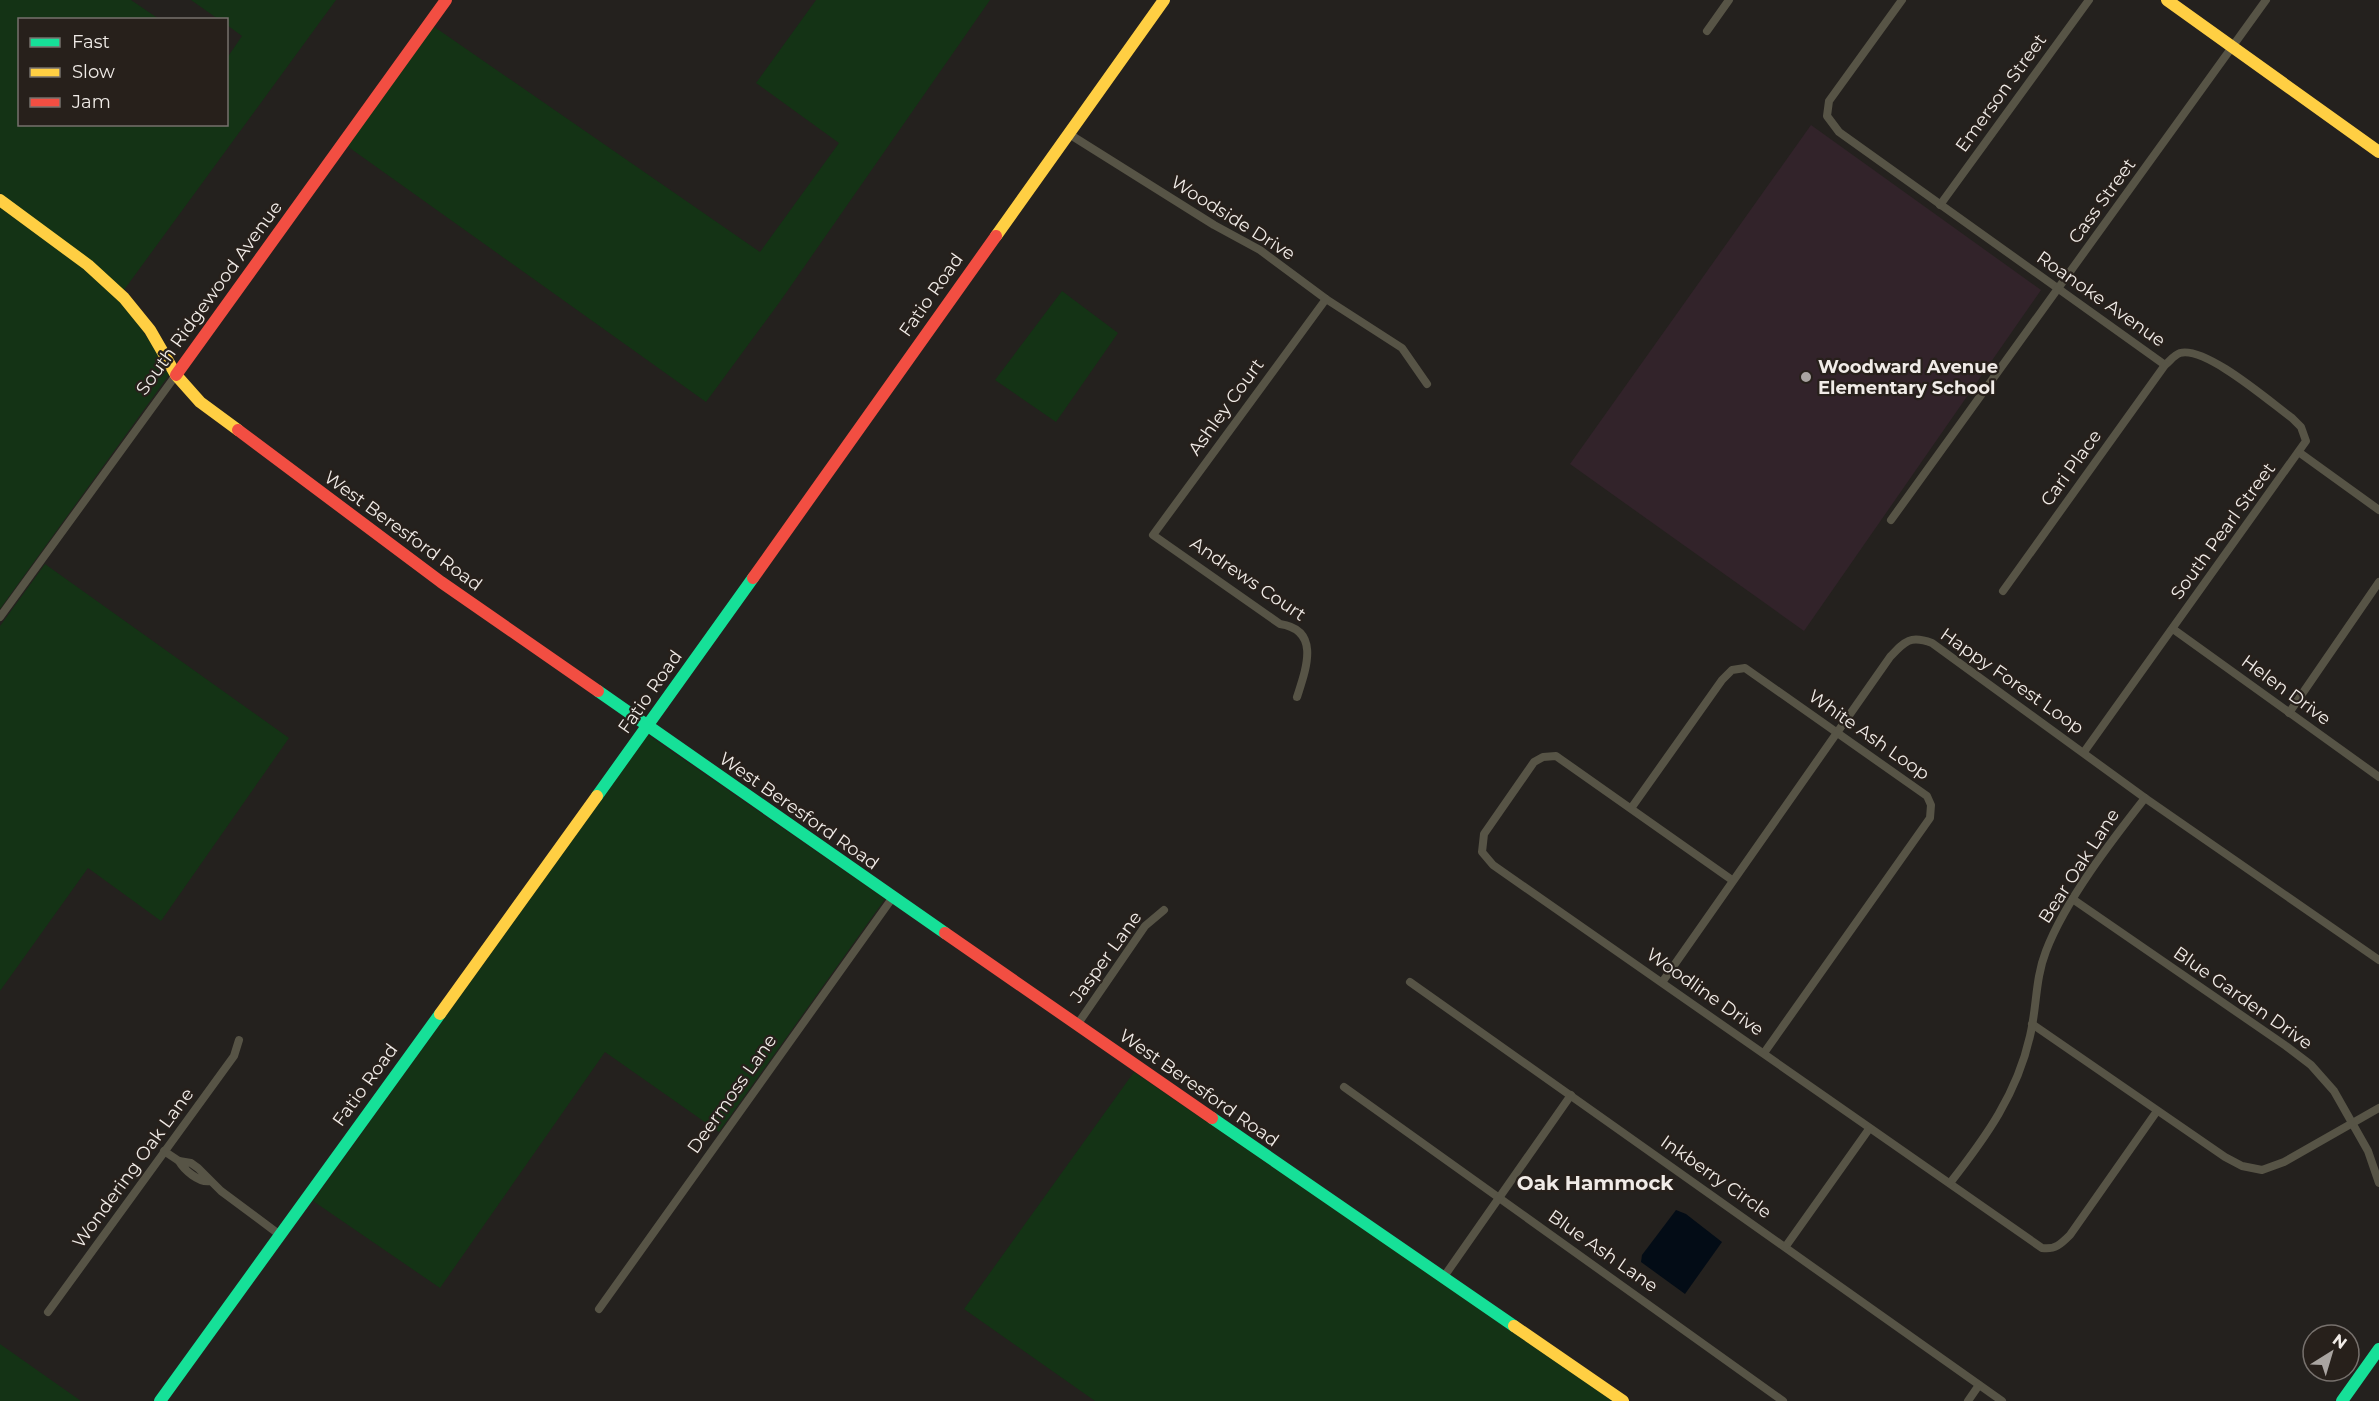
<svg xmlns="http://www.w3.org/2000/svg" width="2379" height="1401" font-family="Montserrat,sans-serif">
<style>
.education{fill:#32232a}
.green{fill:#143315}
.water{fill:#030c16}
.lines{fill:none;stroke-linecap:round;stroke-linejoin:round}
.street{stroke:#575446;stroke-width:8}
.fast{stroke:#16e098;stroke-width:12}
.slow{stroke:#ffcf43;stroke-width:12}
.jam{stroke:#f24e42;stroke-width:12}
.poi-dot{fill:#a9a4a1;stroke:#27201b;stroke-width:2}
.labels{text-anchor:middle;stroke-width:4.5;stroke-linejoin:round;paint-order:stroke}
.street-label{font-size:18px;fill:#f0ebe7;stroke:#27201b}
.poi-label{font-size:18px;font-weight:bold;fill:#f0ebe7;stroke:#27201b;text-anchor:start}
.neighbourhood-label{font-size:20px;font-weight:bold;fill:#f0ebe7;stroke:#27201b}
</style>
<rect width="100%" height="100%" fill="#24211e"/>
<path class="education" d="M1811,125l230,165 -237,341 -234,-167z"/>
<g class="green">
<path d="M0,0h131l28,19 -139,1v104h206l1,-66 15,-22 -15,-11 -1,-5 -8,-1 -27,-19h145l-212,290 -124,-97z"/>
<path d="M816,0h174l-211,303 -73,99 -359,-256 86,-120 327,226 79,-109 -83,-60z"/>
<path d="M0,207c41,30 85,58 120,95 20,22 35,47 49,73l-169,234z"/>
<path d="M1062,291l56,42 -62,89 -61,-42z"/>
<path d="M45,564l244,174 -128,183 -73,-53 -88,123v-365z"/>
<path d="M648,735l237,164 -166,233 -114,-80 -165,236 -127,-87z"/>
<path d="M1134,1072l479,329h-518l-131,-92z"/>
<path d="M0,1344l81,57h-81z"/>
</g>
<path class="water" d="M1676,1210l10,4 36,28 -37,52 -44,-32 1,-7z"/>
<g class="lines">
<g class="street">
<path d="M1902,0l-73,101 -2,15 12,16 326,233c5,-4 9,-10 15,-12 26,-7 90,49 112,65l9,9 5,14 -222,311"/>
<path d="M1707,31l22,-31"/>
<path d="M1069,134l145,91 46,25 66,49 76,49 25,36"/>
<path d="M1940,205l149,-205"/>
<path d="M2300,453l79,57"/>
<path d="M1891,520l375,-520"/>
<path d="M2003,591l162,-226"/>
<path d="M0,617l176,-242"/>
<path d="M2173,629l206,148"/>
<path d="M1297,697c9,-28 24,-67 -17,-73l-127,-89 173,-236"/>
<path d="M2289,713l90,-131"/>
<path d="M1632,807l90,-127 10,-10 13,-2 182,128 4,9 -1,13 -166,235"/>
<path d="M1732,880l-176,-124 -13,1 -9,5 -50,72 -2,18 11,13 549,383c13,2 19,-4 28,-13l87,-124"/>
<path d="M2074,900l212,146 25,19 23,26 34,60 11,32"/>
<path d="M1663,981l227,-324c15,-16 20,-22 42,-14l213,155 234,162"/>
<path d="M1410,982l592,419"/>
<path d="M2032,1024l193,133 17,9 20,4 22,-8 95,-54"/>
<path d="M1077,1025l68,-99 19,-16"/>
<path d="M1344,1087l439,314"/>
<path d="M164,1151l15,10"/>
<path d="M210,1181c-11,2 -26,-11 -31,-20l12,2 7,5 23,23 59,44"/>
<path d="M1950,1183c36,-46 67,-89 80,-147 7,-29 5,-57 16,-85 19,-50 66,-111 99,-153"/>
<path d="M1786,1246l83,-117"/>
<path d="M1443,1278l128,-183"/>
<path d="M599,1309l294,-412"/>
<path d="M48,1312l186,-256 5,-16"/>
<path d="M1968,1401l11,-16"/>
</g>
<g class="fast">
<path d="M598,691l347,242"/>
<path d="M597,796l156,-218"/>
<path d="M1212,1118l302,208"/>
<path d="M160,1401l280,-387"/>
<path d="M2342,1401l37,-52"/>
</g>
<g class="slow">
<path d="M2167,0l212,152"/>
<path d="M0,200l88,65 36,33 26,32 26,45 24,27 38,28"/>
<path d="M996,236l168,-236"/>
<path d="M440,1014l157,-218"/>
<path d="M1514,1326l109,75"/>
</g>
<g class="jam">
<path d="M176,375l270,-375"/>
<path d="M238,430l203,152 157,109"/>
<path d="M753,578l243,-342"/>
<path d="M945,933l267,185"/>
</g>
</g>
<circle class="poi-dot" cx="1806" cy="377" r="6"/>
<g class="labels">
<g class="street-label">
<text transform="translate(2001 93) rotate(-54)" y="6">Emerson Street</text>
<text transform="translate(2102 201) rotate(-54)" y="6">Cass Street</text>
<text transform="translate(1233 218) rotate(32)" y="6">Woodside Drive</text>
<text transform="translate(931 295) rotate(-55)" y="6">Fatio Road</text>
<text transform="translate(209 298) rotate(-54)" y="6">South Ridgewood Avenue</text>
<text transform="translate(2101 299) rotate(35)" y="6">Roanoke Avenue</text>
<text transform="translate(1226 407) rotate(-54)" y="6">Ashley Court</text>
<text transform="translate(2071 468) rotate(-54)" y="6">Cari Place</text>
<text transform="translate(403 531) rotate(36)" y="6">West Beresford Road</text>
<text transform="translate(2223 531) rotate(-54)" y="6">South Pearl Street</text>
<text transform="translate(1248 579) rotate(34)" y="6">Andrews Court</text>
<text transform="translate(2012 681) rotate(35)" y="6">Happy Forest Loop</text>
<text transform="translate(2286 690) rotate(36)" y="6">Helen Drive</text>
<text transform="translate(650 692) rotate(-55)" y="6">Fatio Road</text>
<text transform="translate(1869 735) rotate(35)" y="6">White Ash Loop</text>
<text transform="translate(799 811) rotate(35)" y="6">West Beresford Road</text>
<text transform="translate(2079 866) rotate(-57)" y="6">Bear Oak Lane</text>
<text transform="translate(1106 957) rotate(-54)" y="6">Jasper Lane</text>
<text transform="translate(1705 992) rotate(35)" y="6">Woodline Drive</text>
<text transform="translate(2243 998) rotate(35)" y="6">Blue Garden Drive</text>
<text transform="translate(365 1085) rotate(-54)" y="6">Fatio Road</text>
<text transform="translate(1199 1088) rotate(35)" y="6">West Beresford Road</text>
<text transform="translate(732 1094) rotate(-55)" y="6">Deermoss Lane</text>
<text transform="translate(133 1168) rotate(-54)" y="6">Wondering Oak Lane</text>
<text transform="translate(1716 1177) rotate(35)" y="6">Inkberry Circle</text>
<text transform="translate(1603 1251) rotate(35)" y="6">Blue Ash Lane</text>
</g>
<g class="poi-label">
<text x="1818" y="373">Woodward Avenue<tspan x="1818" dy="21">Elementary School</tspan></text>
</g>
<g class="neighbourhood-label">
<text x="1595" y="1190">Oak Hammock</text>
</g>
</g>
<rect x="18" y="18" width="210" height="108" fill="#27201b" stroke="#77716d" stroke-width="1.5"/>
<rect x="30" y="38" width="30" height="9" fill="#16e098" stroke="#77716d" stroke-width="1.5"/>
<text x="72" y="48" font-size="18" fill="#f0ebe7">Fast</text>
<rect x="30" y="68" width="30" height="9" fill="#ffcf43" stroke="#77716d" stroke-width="1.5"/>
<text x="72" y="78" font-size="18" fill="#f0ebe7">Slow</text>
<rect x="30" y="98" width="30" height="9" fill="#f24e42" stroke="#77716d" stroke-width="1.5"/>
<text x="72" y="108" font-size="18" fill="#f0ebe7">Jam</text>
<g transform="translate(2331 1353) rotate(37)"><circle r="28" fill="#27201b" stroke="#77716d" stroke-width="1.5"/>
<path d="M0-4.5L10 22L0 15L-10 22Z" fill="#a9a4a1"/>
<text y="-9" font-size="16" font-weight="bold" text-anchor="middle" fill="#f0ebe7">N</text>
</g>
</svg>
